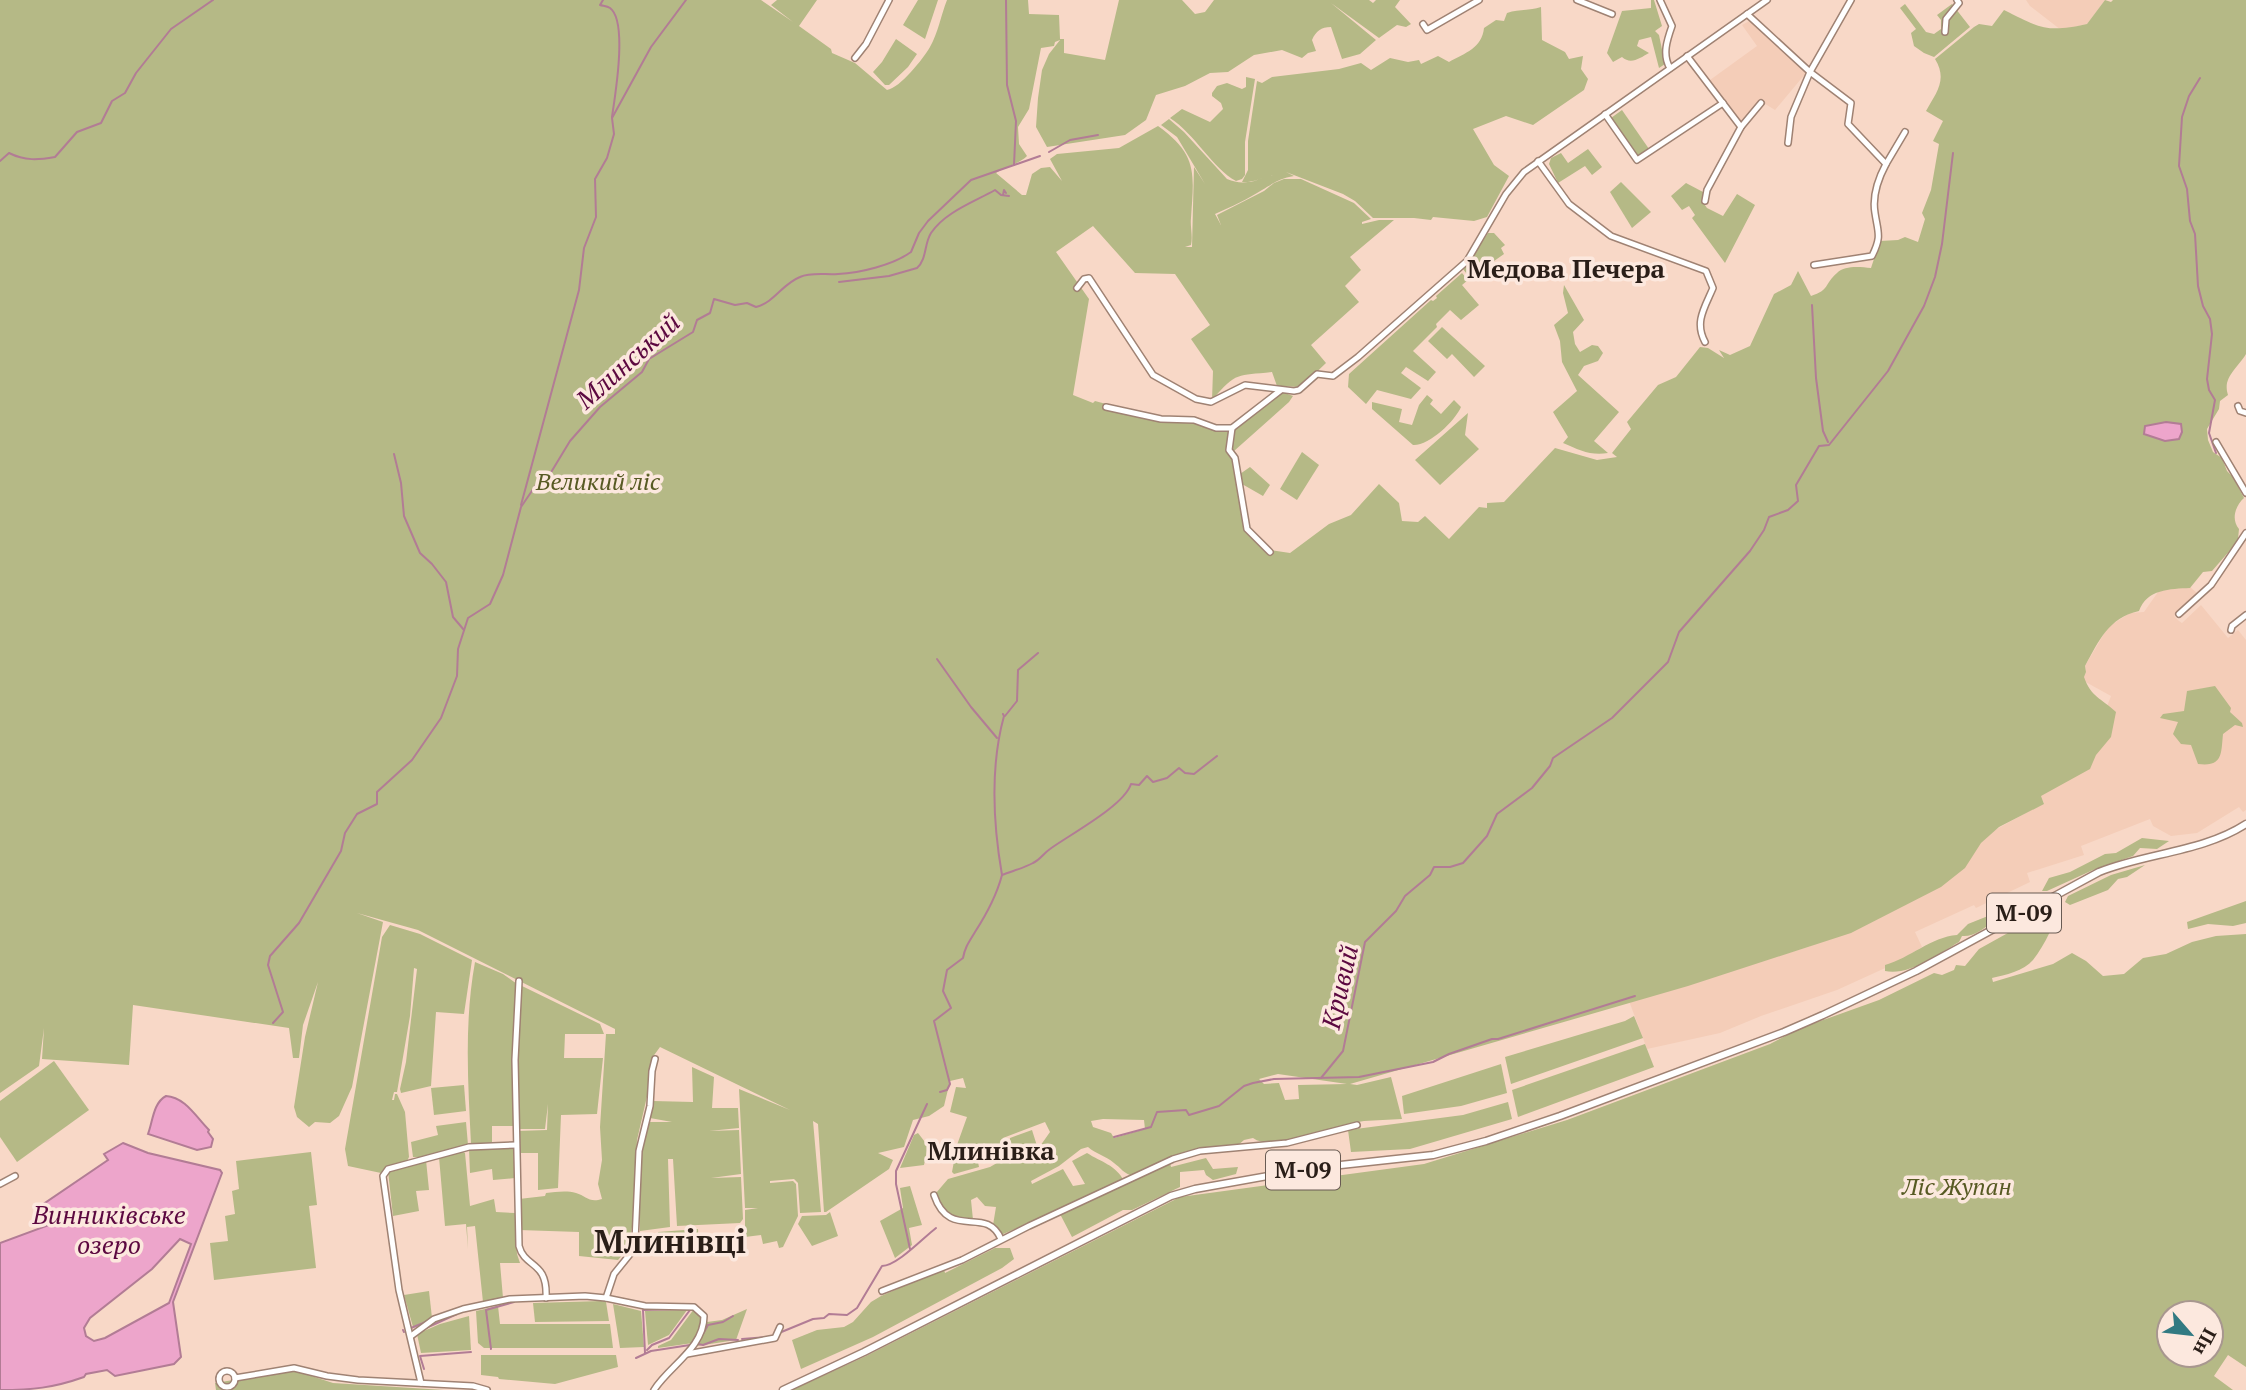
<svg xmlns="http://www.w3.org/2000/svg" width="2246" height="1390" font-family="'PT Serif',serif">
<style>
.built{fill:#f4cdb8}
.green{fill:#b5b986;fill-rule:evenodd}
.water{fill:#eda5cb;stroke:#b27c95;stroke-width:2;fill-rule:evenodd}
.lines{fill:none;stroke-linecap:round;stroke-linejoin:round}
.stream{stroke:#b27c95;stroke-width:2}
.minor-casing{stroke:#9f8273;stroke-width:8}
.major-casing{stroke:#9f8273;stroke-width:9}
.minor{stroke:#fff;stroke-width:5}
.major{stroke:#fff;stroke-width:6}
.labels{text-anchor:middle;stroke-width:7;stroke-linejoin:round;paint-order:stroke}
.shield{fill:#fce8de;stroke:#695b53;stroke-width:2}
.shield-label{font-size:23px;font-weight:bold;fill:#2a1e18}
.park-label{font-size:24px;font-style:italic;fill:#575a23;stroke:#fce8de}
.neighbourhood-label{font-size:26px;font-weight:bold;fill:#2a1e18;stroke:#fce8de}
.water-label{font-size:26px;font-style:italic;fill:#5c0840;stroke:#fce8de}
.district-label{font-size:32px;font-weight:bold;fill:#2a1e18;stroke:#fce8de}
</style>
<rect width="100%" height="100%" fill="#f8d8c7"/>
<g class="built">
<path d="M2026,0h79l-18,24 -26,6 -31,-24z"/>
<path d="M1751,20l55,53 -31,37 -13,-8 -20,23 -32,-45 47,-34 -15,-21z"/>
<path d="M2171,585l18,1 9,8 -24,22 5,5 3,2 19,-18 27,33 10,-8 8,10v170l-3,2 -4,-5 -42,26 -26,3 -18,-10 -3,-7 -69,27 3,9 -57,18 3,9 -54,26 -2,-3 -59,27 7,15 -28,17 -57,26 -76,26 -41,17 -73,16 -18,-48 179,-54 64,-27 123,-90 49,-27 -5,-11 52,-43 20,-53 -29,-16 4,-8 -1,-6 23,-39 22,-14 14,-1 14,-20z"/>
</g>
<g class="green">
<path d="M0,0h761l32,22 -22,-17 6,-5h40l-18,26 32,23 1,4 23,10 32,27c13,-2 36,-31 43,-43 8,-14 11,-32 17,-47h81l1,14 30,1 1,24h4v14l41,7 14,-60h63l13,14 10,-2 9,-12h155l4,3 3,-3h24l-5,7 16,17 -5,3 -9,-2 -18,13 -48,-35 45,37 -16,14 -18,5 -11,-32c-10,0 -15,4 -19,13l4,11 -8,2 -6,5 -20,-8 -28,5 -26,17 -18,1 -25,13 -29,9 -10,25 -21,15 -78,12 -11,-20 2,-29 4,-28 7,-16 11,-14 -5,2 -1,4 -13,2 -12,61 -11,18 1,17 8,12c-8,8 -21,10 -31,17l26,22h4l6,-21 9,-6 9,-1 12,14 -12,-22 7,-5 62,-6 39,-22c40,29 36,47 33,92 -1,9 2,18 0,27l-6,2h7l2,-80 11,17 -28,-47 -16,-12 8,-6 15,13 43,47c18,8 31,0 49,-5l-25,8h-9l6,-12v-29l9,-60 5,2 10,-6 67,-8 22,-6 10,7 19,-12 18,4 11,-2 2,4 17,-8 11,6c16,-9 33,-14 35,-34l12,-8 8,1 3,-8c12,-4 22,-2 34,-6l1,33 23,12 4,7 14,-3 -2,13 7,10 -4,11 -51,35 -27,-9 -33,13 21,36 15,11 -22,41 -13,4 -41,-4 -2,3 -17,-2h-41l-18,-17 -12,-7 -57,-22 8,4c-14,2 -20,7 -32,14 -14,9 -31,17 -47,24l6,11 -4,-10 47,-24 10,-8 10,-4h17l53,24 17,16 -9,3v2l17,-4h15l-44,37 11,13 -16,16 14,16 -48,43 15,18 -25,24 -24,-1 -5,-14c-35,4 -35,-1 -60,28l1,-29 -22,-32 19,-14 -35,-51 -40,-1 -42,-47 -37,26 33,47 -16,96 20,8 2,-2 63,17h36l38,15 1,-5 49,-36 11,4 -4,6 -55,49 3,3 3,20 10,-7 20,18 -7,11 -21,-12 6,44 22,22 20,3 39,-29 22,-9 28,-31 20,19 3,18 16,1 7,-6 24,23 30,-32 8,1v-5l17,-1 51,-54 42,12 20,-3 -5,-4 19,-24 -4,-7 31,-37 18,-8 24,-30 8,1 16,10 -5,-8 11,5 20,-9 24,-52 17,-9 7,-14 13,25c19,-6 13,-12 26,-23 8,-8 23,-6 34,-5l9,-27 18,-1 7,-3 13,5 7,-23 -3,-6 9,-23 8,-46 -6,-3 10,-20 -17,-10c10,-18 22,-31 9,-52l39,-32 5,-3 13,2 12,-16c36,18 43,23 83,14l18,-24 6,2 2,-2h133v354c-8,14 -24,23 -18,41l-8,6 -1,8 -12,20 1,11 5,12 9,6 5,13 6,6 11,21c-9,8 -13,22 -5,31l-1,10 -6,9 -20,23 -9,1 -13,16c-20,1 -43,1 -51,23 -31,7 -40,30 -54,55l1,6 -2,5c7,20 17,21 32,35l-5,25 -15,18 -6,14 -49,27 3,8 -45,23 -18,16 -16,25 -24,19 -90,46 -163,53 -338,98 7,1 34,-8 11,42c-13,1 -26,1 -38,2 -27,3 -89,33 -111,17l-9,2 -7,6 -53,6 -1,3 -50,21c-9,-2 -12,-8 -19,-13 -8,-7 -18,-9 -26,-16l-7,2 -22,17 -28,15 1,3 31,-15 10,17 12,-2 -13,-23 15,-8c14,9 29,12 37,28l-123,54 -8,-10 3,-18 -11,-1 -8,-9 -6,3 2,20 -22,-4 -14,-17 -1,-6 12,-14 42,-12 19,-11 1,-18 22,-8 6,19 12,-17 -5,-10 -42,16 4,7 -3,10 -24,6 -2,1 1,5 -25,7 -2,-2 5,-27 10,-28 -17,-5 6,-25 10,1 -3,-10 -13,3 -6,25 -15,10 -16,4 -9,27 -26,6 15,7 -4,9 -63,43h-2l-6,-88 -5,-3 8,91 -21,1 -2,-30 -4,-4 -24,2v2l23,-2 3,3 2,32 -15,31 -4,1 -2,-7 -14,3 -2,-9 -16,2v-27l13,-2h-13l-6,-119 51,21 -130,-63 -8,11 -4,34 -11,48 -4,81 -2,12h-5l1,17 -9,10 -39,-4v-24l-60,-2v-31l26,-3 1,-3c10,-1 20,-3 30,0 10,3 13,10 26,6l-4,-15 4,-24 -2,-33 6,-93h9v-5l-197,-99 -61,-17 26,9 -31,165 -13,29 -9,7 -15,-1 -6,5 -12,-10 -3,-10 11,-70 13,-55 -15,43 -4,33h-6l-4,-30 -156,-23 -4,60 -87,-6 2,-31 -5,38 -39,27zM1278,1074l69,10 -49,1 1,14 -14,1 -6,-17 -15,1 -5,-5zM1103,1119l41,1 1,9 -31,9 -3,-5 -18,-6 -2,-6z"/>
<path d="M918,0h20l-13,39 -22,-14z"/>
<path d="M1651,0h3l8,26 -7,5 4,4 6,29 -6,4 -8,-31 -12,3 -2,6 12,7c-9,5 -18,12 -27,4l-9,5 -6,-9 15,-42 29,-3z"/>
<path d="M1905,4l21,28 8,2 7,-5v-9l-4,-5 15,-11 18,23 -36,30 -10,-4 -10,-7 -3,-13 5,-4 -16,-21z"/>
<path d="M896,39l21,15 -9,13 -19,18h-4l-12,-13 9,-10z"/>
<path d="M1246,77l9,2 -10,63v33l-3,4 -6,2c-23,-12 -41,-47 -66,-63l12,-9 28,13 13,-13 -2,-6 -9,-7v-3l5,-7 10,-3 15,6 4,-2z"/>
<path d="M1622,110l27,39 -11,8 -27,-39z"/>
<path d="M1588,149l14,18 -10,8 -7,-9 -27,17 -9,-19 2,-6 10,-5 7,10z"/>
<path d="M1621,182l30,30 -19,16 -22,-36z"/>
<path d="M1686,183l17,9 -1,9 5,7 16,8 14,-22 18,11 -30,58 -33,-45 3,-3 -6,-9 -7,4 -11,-14z"/>
<path d="M1488,233h6l11,12 -4,3 3,6 -34,24 -7,-9 -29,26v-4l34,-28z"/>
<path d="M1462,273l6,7 -6,5 17,20 -18,15 -11,-10 -14,14 1,3 -24,24 23,21 -8,9 -22,-14 -5,6 20,15 -10,11 -34,-9 -11,14 -18,-17 1,-13 82,-74 2,1 4,-3 -1,-2z"/>
<path d="M1564,285l20,35 -11,12 2,12 5,8 12,-7 6,1 5,7 -5,8 -14,5 -6,9 41,37 -25,29 14,12c-17,3 -29,-3 -45,-10l5,-6 -15,-25 24,-21 -15,-29 -2,-21 -6,-16 14,-12 -5,-20z"/>
<path d="M1442,327l43,39 -11,11 -22,-23 -5,5 -19,-18z"/>
<path d="M1427,395l6,5 -3,4 11,10 13,-14 7,7c-6,14 -32,39 -48,38l-41,-36v-7l30,7 -3,13 13,3 7,-20z"/>
<path d="M1468,413l-3,22 14,14 -39,36 -25,-25z"/>
<path d="M1302,452l17,13 -22,35 -17,-11z"/>
<path d="M2215,686l16,22 -1,4 12,11 1,4 -8,-2 -12,9c-2,20 0,33 -25,30l-7,-19 -10,-1 -8,-10 5,-12 -18,-4 3,-4 21,-3 3,-20z"/>
<path d="M2142,838l27,3 -12,8 -17,-1 -7,8 -40,14 -46,21h-5l7,-13 21,-6 35,-18 11,-1z"/>
<path d="M2145,865l-18,12 -9,2 -10,11 -38,15 -5,-3 3,-6 43,-21z"/>
<path d="M2021,895l2,3 -16,12 -5,11h-9c-9,8 -19,16 -31,15l-3,6c-21,12 -49,34 -74,29v-6c25,-7 46,-28 72,-30l11,-11 25,-10z"/>
<path d="M2246,901v22l-13,3 -25,-2 -20,5 -1,-7z"/>
<path d="M2060,904c-4,17 -15,41 -27,56 -9,11 -28,15 -41,18l1,4 60,-18 19,-11 14,8 17,15 21,-2 19,-16 23,-4 26,-12 24,-6 30,-2v433l-18,-12 -14,21 19,14h-1441l74,-34 314,-159 244,-33 143,-44 203,-76 31,-16 78,-28 55,-27 8,2 12,-5 2,-5 9,1 14,-17zM2211,1313v42h-42v-42z"/>
<path d="M390,925l30,9 52,26 -8,54 -28,-2 -5,74 -30,7 -1,-4 6,-27 11,-93 -3,-1 -4,48 -13,76h-3l-2,8h2l1,-6h2l8,18 4,45 -3,6 -20,4 -5,6 -33,-7 -3,-17 37,-212z"/>
<path d="M475,962l28,12 14,10 -4,142h-21v17l-21,1c-3,-61 -7,-121 4,-182z"/>
<path d="M522,986l78,38 4,10h-39l-1,24h39l-6,56 -36,1 -3,73 -20,2v-37h-21v-22l30,-1 1,-26 -3,25h-28v-102z"/>
<path d="M1634,1016l9,22 -132,46 -6,-27 120,-36z"/>
<path d="M1645,1044l9,23 -136,50 -6,-27z"/>
<path d="M54,1061l35,49 -72,52 -17,-25v-36z"/>
<path d="M1501,1064l6,29 -46,13 -57,8 -2,-18z"/>
<path d="M692,1067l22,10 -2,31h26l1,20 -30,3 30,-1 2,44 -30,4 30,-1 2,42 -3,4 -63,3 -4,-67h-5l2,68 -30,4 -1,-64 8,-43 2,-2h23l-22,-4 3,-17 40,1z"/>
<path d="M464,1085l2,26 -32,4 -3,-27z"/>
<path d="M1508,1102l4,17 -102,30 -59,3 -3,-22 115,-15z"/>
<path d="M466,1122l2,23 -48,12h-7l-2,-15 27,-7 -2,-9z"/>
<path d="M918,1133l10,13 -4,19 -24,3 14,-33z"/>
<path d="M513,1147l2,31 -22,2 -1,-11 -22,4 -1,-24z"/>
<path d="M461,1151l4,2 5,53 24,-7 2,13 19,1 2,41 3,9h-20l3,35 -20,4 -8,-76 -8,1 1,22 -2,-25 -21,2 -6,-69z"/>
<path d="M311,1152l6,53 -8,1 7,62 -102,12 -4,-37 18,-2 -3,-25 10,-2 -3,-23 7,-2 -3,-28z"/>
<path d="M1206,1158l7,11 25,-2 -2,7 -23,6 -7,-5 -2,-5 -24,2v15l-48,23h-9l-51,27 -12,-23 110,-51 1,4z"/>
<path d="M426,1160l3,30 -13,1 3,20 -26,5 -5,-45z"/>
<path d="M910,1186l12,39 -13,3 3,17 -17,13 -15,-37 23,-13 -3,-20z"/>
<path d="M830,1212l8,24 -26,10 -14,-22 4,-8 24,-1z"/>
<path d="M698,1229l1,21 -40,2 -1,-20z"/>
<path d="M995,1248h15l4,11 -12,9 -129,69 -72,32 -9,-29 25,-10 27,-3 9,-5 18,-20 10,-6 63,-27 1,4z"/>
<path d="M429,1291l3,27 -19,9 -9,-32z"/>
<path d="M602,1301l4,1 3,19 -74,1 -2,-19z"/>
<path d="M613,1304l28,7 3,36 -24,1z"/>
<path d="M498,1306l2,18h110l3,24h-129l-6,-5 -2,-32z"/>
<path d="M694,1309l9,12 -10,22 -35,5v-2l13,-6z"/>
<path d="M747,1309l-11,31 -39,6 10,-24 15,-2z"/>
<path d="M687,1310l-18,25 -21,10 -3,-34z"/>
<path d="M469,1316l2,34 -50,3 -4,-19 23,-10z"/>
<path d="M481,1355h135l2,12 -63,17 -56,-5 -1,-2 -17,-2z"/>
<path d="M293,1370l40,13 111,7h-228l-1,-7z"/>
</g>
<g class="water">
<path d="M2166,422l15,2 1,8 -3,7 -14,2 -21,-7 1,-8z"/>
<path d="M166,1096c19,1 30,21 43,34l-1,2 5,7 -2,8 -14,3 -49,-16c5,-13 5,-31 18,-38z"/>
<path d="M123,1143l25,10 72,17 2,3 -49,129 8,55 -7,7 -59,12 -8,-6 -21,4 -2,3c-31,11 -52,13 -84,13v-147l49,-18 -7,-20 66,-45 -4,-6zM180,1239l11,5 -22,59 -64,35 -11,3 -8,-5 -2,-8 6,-10 62,-49z"/>
</g>
<g class="lines">
<g class="stream">
<path d="M603,0l-3,5c3,1 7,1 10,3 18,13 5,88 2,109"/>
<path d="M1006,0l1,85 9,36 -2,44"/>
<path d="M2200,78l-11,18 -7,21 -3,49 8,23 3,32 5,13 3,52 5,20 7,13 2,15 -5,45 2,11 6,10 -6,33 7,20"/>
<path d="M1049,152l21,-12 28,-5"/>
<path d="M0,161l9,-8c16,8 29,7 46,4l22,-25 24,-9 11,-22 13,-8 11,-20 35,-44 42,-29"/>
<path d="M1003,195l1,-5 2,3"/>
<path d="M839,282l50,-6 28,-8c10,-9 7,-24 14,-35 14,-21 43,-31 64,-43l6,5 8,1"/>
<path d="M1812,305l4,73 7,53 5,11"/>
<path d="M394,454l7,29 3,33 16,37 12,11 14,18 7,35 11,13"/>
<path d="M521,505l58,-215 5,-42 12,-31 -1,-38 12,-21 7,-24 -2,-16 39,-71 35,-47"/>
<path d="M937,659l34,48 26,31"/>
<path d="M1005,716l12,-15 1,-31 20,-17"/>
<path d="M1002,875c-9,-52 -12,-108 2,-159l-1,-2"/>
<path d="M273,1023l10,-11 -15,-47 2,-9 29,-33 42,-72 4,-18 12,-19 20,-10v-12l35,-32 29,-42 16,-42 1,-27 10,-31 22,-14 13,-29 18,-68 19,-28 10,-5 20,-33 30,-34 42,-35 7,-13 44,-27 4,-12 13,-7 4,-14 21,6 12,-2 9,4c19,-5 26,-23 44,-30 11,-5 26,-2 38,-3 22,-1 55,-9 73,-22l8,-19 9,-12 43,-41 69,-24"/>
<path d="M1321,1078l22,-27 22,-109 31,-31 9,-15 25,-21 4,-8h16l13,-4 24,-27 10,-22 35,-26 18,-22 3,-8 59,-40 56,-56 11,-30 71,-81 14,-21 5,-13 19,-7 10,-9 -2,-16 23,-39 10,-1 59,-74 36,-65 11,-29 7,-33 11,-91"/>
<path d="M940,1092l7,-2 3,-6 -16,-63 17,-13 -8,-17 4,-21 16,-12c2,-11 6,-16 12,-26 11,-17 22,-38 27,-57 10,-4 22,-7 31,-12 7,-3 11,-10 17,-14 19,-14 74,-43 81,-65l8,1 8,-9 6,6 14,-4 12,-10 6,5 9,1 23,-18"/>
<path d="M1114,1137l37,-10 6,-15 29,-2 3,5 30,-9 25,-20 9,-3 21,-4 85,-2 74,-15 16,-8 43,-15h6l137,-43"/>
<path d="M910,1249l-14,-65v-13l31,-67"/>
<path d="M411,1328l17,-7"/>
<path d="M426,1328l31,-14"/>
<path d="M403,1330l1,2"/>
<path d="M779,1333l34,-14 11,-1 5,-4 18,1 10,-7 25,-42c15,0 41,-28 54,-38"/>
<path d="M703,1334l5,-9 15,-3 10,-6"/>
<path d="M742,1339l25,-2"/>
<path d="M698,1344l5,1 16,-6 19,1"/>
<path d="M491,1349l-5,-39 28,-8"/>
<path d="M647,1350l5,-5 17,-7 21,-28"/>
<path d="M645,1353l-2,-43 36,-1"/>
<path d="M636,1358l15,-7 39,-6"/>
<path d="M424,1369l-4,-13 51,-4"/>
</g>
<g class="minor-casing">
<g id="minor">
<path d="M1577,0l35,14"/>
<path d="M1660,0l12,26c-5,14 -10,29 -2,42"/>
<path d="M1747,14l63,58 -19,45 -3,26"/>
<path d="M1423,24l4,6 52,-30"/>
<path d="M1945,32l1,-13 13,-16 -2,-3"/>
<path d="M1687,56l54,71"/>
<path d="M855,58l11,-14 23,-44"/>
<path d="M1605,114l32,46 86,-57"/>
<path d="M1538,161l31,43 42,32 95,35 7,17c-8,19 -19,34 -8,54"/>
<path d="M1886,164l19,-32"/>
<path d="M1705,201l2,-11 34,-63 20,-24"/>
<path d="M1814,265l58,-9c10,-20 6,-23 3,-43 -3,-17 3,-34 11,-49l-38,-40 3,-21 -41,-31 41,-72"/>
<path d="M1077,288l7,-9 5,-1 64,97 43,24 15,3 34,-17 49,6 5,-1 18,-16 16,2 25,-19 109,-96 39,-67 18,-22 243,-172"/>
<path d="M2238,406l2,5 6,2"/>
<path d="M1106,407l55,12 33,1 22,8h16l49,-38"/>
<path d="M1232,428l-3,22 6,8 12,71 23,23"/>
<path d="M2216,442l30,51"/>
<path d="M2179,614l32,-29 35,-52"/>
<path d="M2231,630l1,-4 14,-11"/>
<path d="M519,981l-4,79 4,186c6,23 29,14 27,52"/>
<path d="M0,1184l15,-8"/>
<path d="M934,1195c16,47 52,9 67,44"/>
<path d="M882,1291l80,-31 67,-34 144,-67 27,-8 87,-8 70,-18"/>
<path d="M606,1298l8,-24 17,-21 4,-12 4,-90 11,-45 2,-35 3,-12"/>
<path d="M411,1336l23,-17 29,-10 47,-10 75,-3 21,2 39,8 49,1 10,9c0,32 -35,50 -50,74"/>
<path d="M687,1354l88,-16 5,-11"/>
<circle cx="227" cy="1379" r="8"/>
<path d="M235,1378l59,-10 33,8 31,4 115,6 14,4"/>
<path d="M421,1383l-22,-93 -16,-114 5,-7 81,-22 47,-2"/>
</g>
</g>
<g class="major-casing">
<path id="major" d="M783,1390l81,-38 307,-156 24,-7 118,-21 120,-13 53,-14 74,-25 224,-84 39,-17 93,-44 183,-99c47,-19 104,-20 147,-48"/>
</g>
<use href="#minor" class="minor"/>
<use href="#major" class="major"/>
</g>
<g class="labels">
<g class="shield">
<rect x="1987" y="893.5" width="74" height="39" rx="5"/>
<rect x="1266" y="1150.5" width="74" height="39" rx="5"/>
</g>
<g class="shield-label">
<text x="2024" y="921">М-09</text>
<text x="1303" y="1178">М-09</text>
</g>
<g class="park-label">
<text x="598" y="490">Великий ліс</text>
<text x="1957" y="1195">Ліс Жупан</text>
</g>
<g class="neighbourhood-label">
<text x="1566" y="278">Медова Печера</text>
<text x="991" y="1160">Млинівка</text>
</g>
<g class="water-label">
<text transform="translate(628 361) rotate(-42)" y="9">Млинський</text>
<text transform="translate(1340 987) rotate(-77)" y="9">Кривий</text>
<text x="109" y="1224">Винниківське<tspan x="109" dy="30">озеро</tspan></text>
</g>
<g class="district-label">
<text x="670" y="1253">Млинівці</text>
</g>
</g>
<g transform="translate(2190 1334) rotate(118)"><circle r="33" fill="#fce8de" stroke="#a8978f" stroke-width="2"/>
<path d="M0-5L12 26L0 18L-12 26Z" fill="#327a82"/>
<text y="-10" font-size="19" font-weight="bold" text-anchor="middle" fill="#2a1e18">Пн</text>
</g>
</svg>
